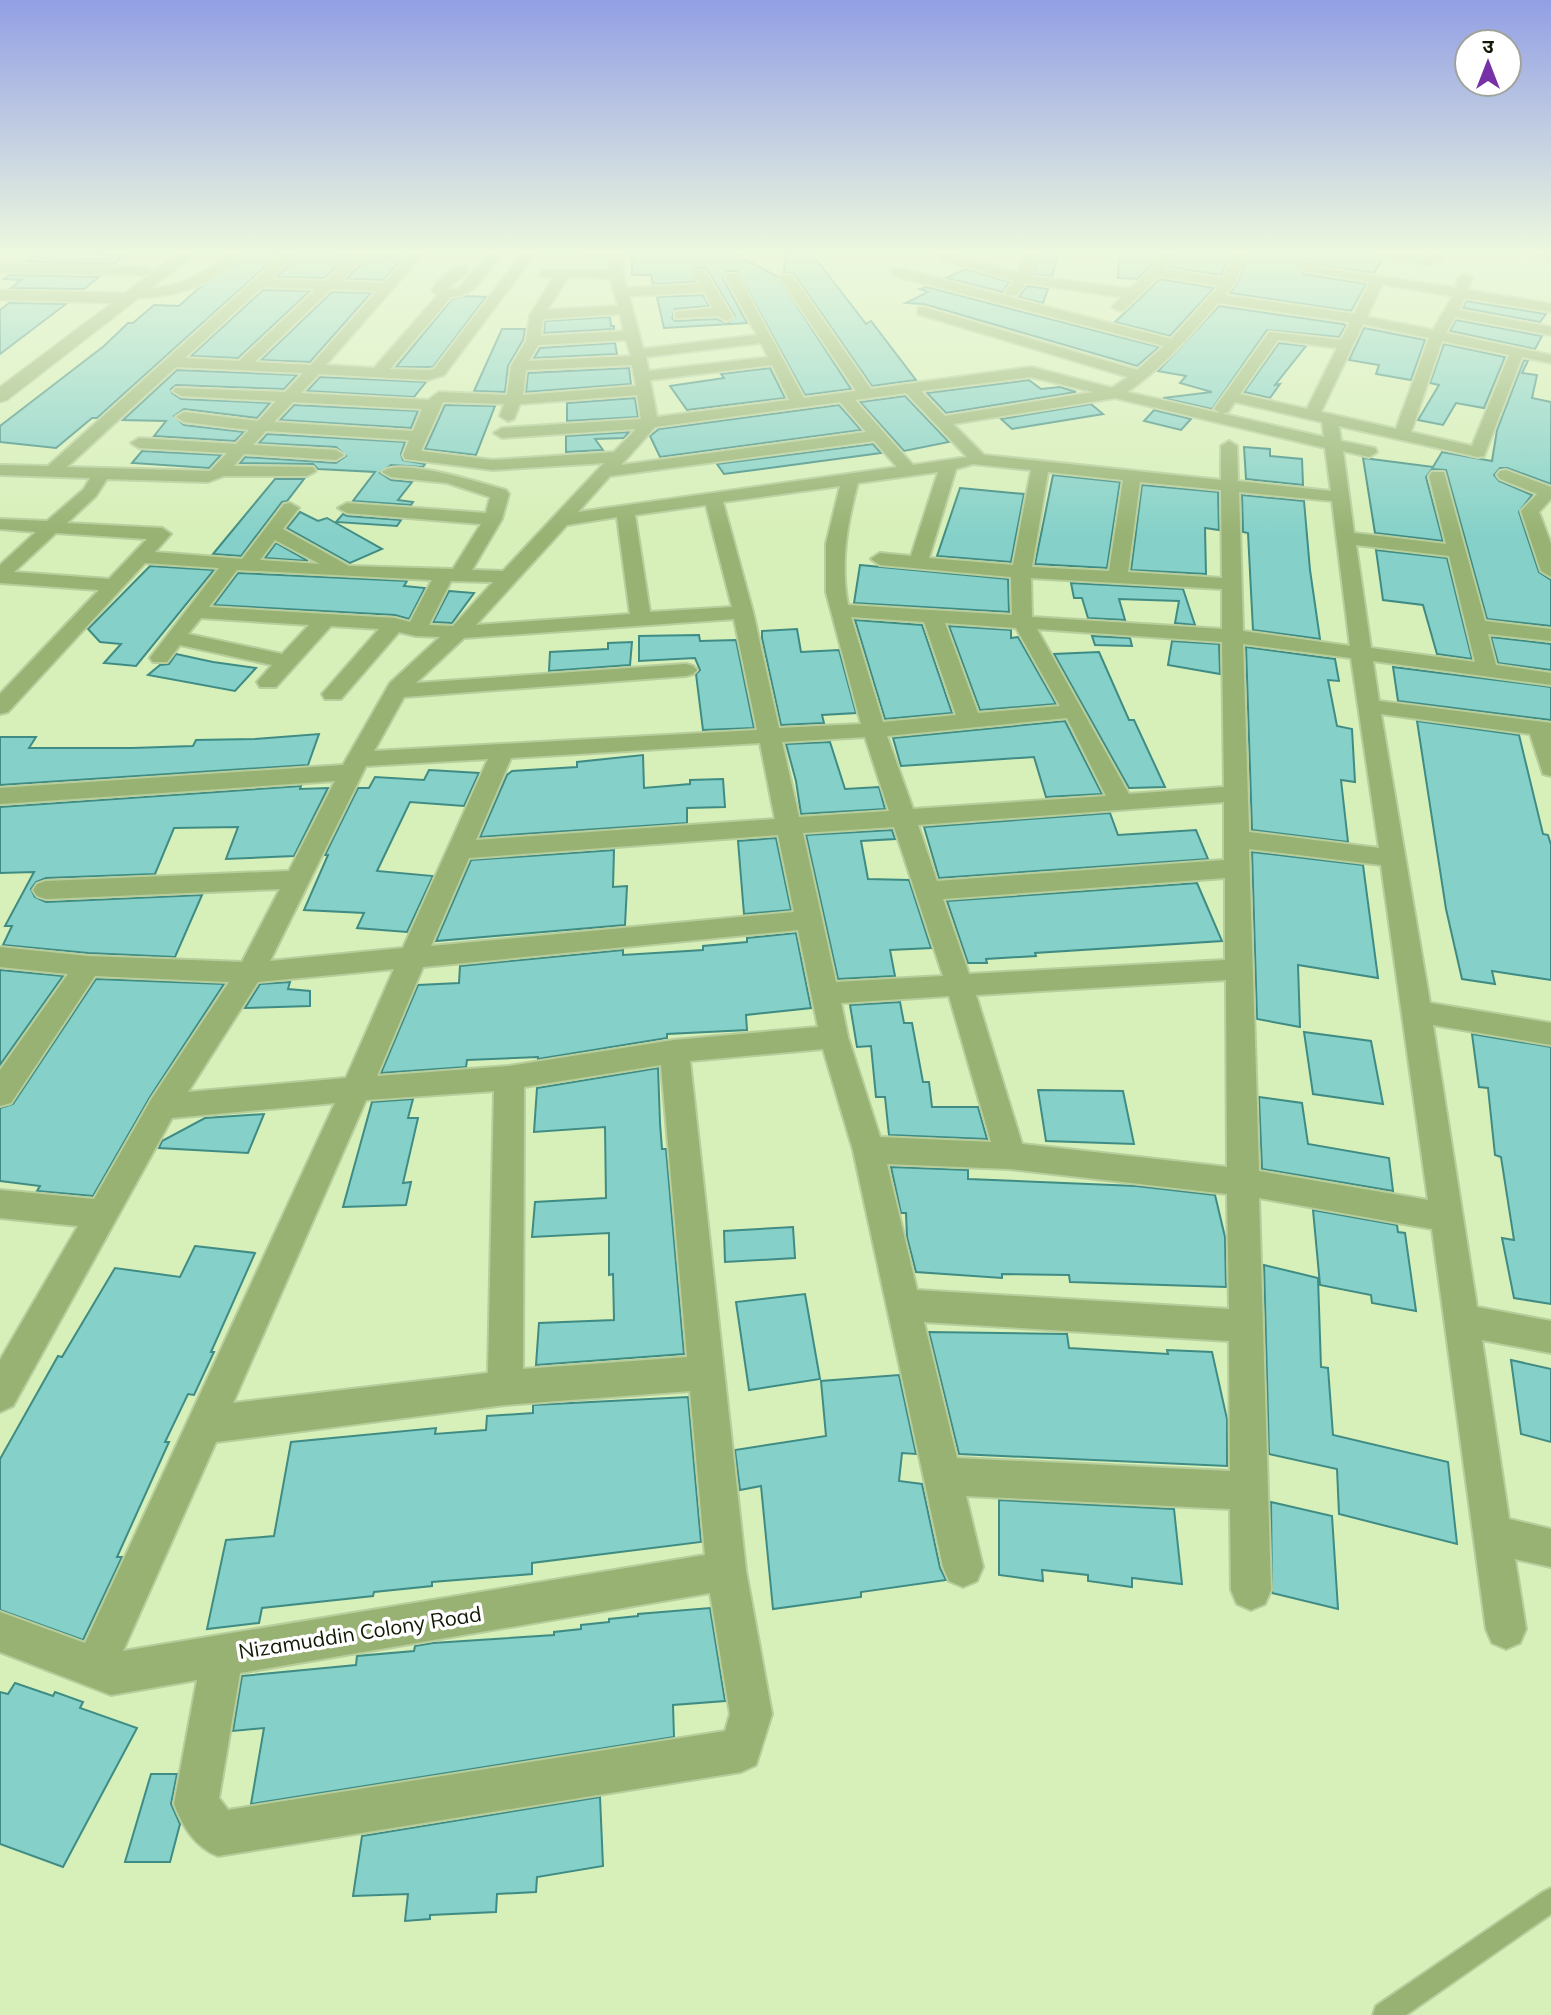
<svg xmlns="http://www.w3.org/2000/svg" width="1551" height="2015" font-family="Mulish,'Noto Sans Devanagari',sans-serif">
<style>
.building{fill:#85d1c9;stroke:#3f8c85;stroke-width:2}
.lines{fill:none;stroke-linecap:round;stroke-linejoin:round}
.service-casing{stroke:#b7cd9c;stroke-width:4}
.minor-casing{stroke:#b7cd9c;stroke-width:4}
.tertiary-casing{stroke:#b7cd9c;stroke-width:3}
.service{fill:#97b273;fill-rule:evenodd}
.minor{fill:#97b273;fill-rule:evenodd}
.tertiary{fill:#97b273;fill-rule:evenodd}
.labels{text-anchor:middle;stroke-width:7;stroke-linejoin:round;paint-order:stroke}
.near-street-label{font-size:21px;fill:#121a06;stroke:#fff}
</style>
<rect width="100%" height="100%" fill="#d7efb8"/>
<g class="building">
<path d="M37,254h70l-2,1 18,1 -9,8 -88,-2z"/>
<path d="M250,254h29l-182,164h-5l-36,30 -56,-6v-16l104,-80 24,-23h5l21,-18 25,1 20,-18z"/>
<path d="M299,254h31l19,1 -25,23 -48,-1z"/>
<path d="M632,254h103l43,23 73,112 -46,6 -68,-124h-10l-4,7 24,45 -83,5 -7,-31 46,-2 6,11 -34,3 -3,9 3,3 42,-2 10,4 8,-7 -29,-48h-7l-7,4 3,10 -42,2 -2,-9h-19z"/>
<path d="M786,254h26l54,70 5,-3 45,59 -44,6 -78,-112 -10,-2z"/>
<path d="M1039,254h20l-7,22 -18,-2z"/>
<path d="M1119,254h39l-9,14 -12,11 -19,-1z"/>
<path d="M1176,254h55l-10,21 -53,-8z"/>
<path d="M1248,254h127l7,6 -8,13 -73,-10 2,11 63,10 -15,27 -121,-18 7,-9z"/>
<path d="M369,256l35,1 -21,23 -37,-1z"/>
<path d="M966,269l43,13 -6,10 -57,-14z"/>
<path d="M9,275l90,2 -15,12 -73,-1 10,-8 -17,-1z"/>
<path d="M1160,279l54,9 -44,48 -55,-14z"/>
<path d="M1027,286l21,3 -5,14 -24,-6z"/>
<path d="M926,287l233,60 -22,19 -213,-62 -18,-1 22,-11 -8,-3z"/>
<path d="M263,290l47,1 -72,67 -47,-2z"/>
<path d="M332,292l39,1 -61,69 -49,-2z"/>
<path d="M465,296l21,1 -53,70h-37l56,-68z"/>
<path d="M1466,301l80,13 -6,8 -77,-14z"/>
<path d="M9,303l57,1 -66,50v-44z"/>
<path d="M1219,306l124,18 3,1 -7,12 -72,-7 -55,79 -49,-11 49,-6 -32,-9 6,-7 -28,-5z"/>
<path d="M610,317l1,9h3v3l-70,4 1,-12z"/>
<path d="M1456,320l86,16 -7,13 -85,-18z"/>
<path d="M1364,328l61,12 -14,40 -35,-6 3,-9 -30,-5z"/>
<path d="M502,329h23l-2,11 -15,26 -3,26 -31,-1z"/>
<path d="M615,343l2,11 -83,4 6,-10z"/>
<path d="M1279,343l27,3 -31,39 5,-1 -10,14 -26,-6z"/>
<path d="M1444,344l61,13 -21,51 -28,-5 -13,22 -25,-5 21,-35 -9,-2z"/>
<path d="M1524,360l4,1 -6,12 15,2 -5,23 19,4v82l-44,-16h-7l-6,7 5,6 33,14 -13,17 20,60 12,8v46l-64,-7 -41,-149 -14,-1 -6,8 17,64 -68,-8 -12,-75 70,9 9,-15 50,9 5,-31z"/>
<path d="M629,368l2,16 -105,8 2,-19z"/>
<path d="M770,368l15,30 -98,12 -17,-24 54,-8 -3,-4z"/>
<path d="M177,370l120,5 -13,14 -108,-4 -5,4 1,4 9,6 89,4 -13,15 -73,-9 -10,7 10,9 60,7 -9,9 -81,-5 12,-15 -43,-1z"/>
<path d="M320,377l106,5 -12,15 -107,-6z"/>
<path d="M1029,380l12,9 19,-2 16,5 -130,21 -19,-20z"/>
<path d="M905,396l44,46 -45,9 -44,-49z"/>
<path d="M635,398l3,19 -71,4v-18z"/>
<path d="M1091,404l12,10 -91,15 -11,-10z"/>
<path d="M294,405l124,6 -7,17 -131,-8z"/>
<path d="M445,405l50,1 -19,49 -51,-6z"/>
<path d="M839,405l22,25 -201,27 -10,-21 9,-7z"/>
<path d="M1154,410l37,9 -10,11 -37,-9z"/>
<path d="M629,432l-5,6 -29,1 8,11 -37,2v-16z"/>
<path d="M267,434l138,8 -4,12 2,6 22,4 -2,3 -32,-2 -11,8 11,7 21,2 -14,18 15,2 -2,3 -58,-4 22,-29 -57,-3 -5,-5 -73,-1 5,-6 91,6 10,-7 -10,-9 -77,-4z"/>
<path d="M873,444l8,9 -157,21 -7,-10z"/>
<path d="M1244,447l26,2v7l32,3 1,26 -57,-6z"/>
<path d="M142,451l79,4 -12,13 -77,-5z"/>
<path d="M1053,475l67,7 -13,86 -72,-4z"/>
<path d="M275,479h29l-17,22 -5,1 -41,54 -28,-2z"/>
<path d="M1142,485l76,7 1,38 -14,-2 1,46 -75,-4z"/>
<path d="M960,488l64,6 -13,68 -74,-6z"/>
<path d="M1242,495l62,6 6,69 10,69 -67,-9 -5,-97 -5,-1z"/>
<path d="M300,512l18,9 9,-3 55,31 -32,14 -63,-35z"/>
<path d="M343,514l4,2 54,4 -4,6 -61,-4z"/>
<path d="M276,543l32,18 -43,-3z"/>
<path d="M1376,550l71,8 25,101 -35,-5 -14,-49 -40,-5z"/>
<path d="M860,565l148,14 1,33 -155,-9z"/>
<path d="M150,566l64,4 -78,96 -32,-3 17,-19 -21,-2 -12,-13z"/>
<path d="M238,573l169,8 -3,5 21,2 -16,31 -14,-4 -181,-10z"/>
<path d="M1071,583l112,6 12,36 -20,-2 4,-22 -60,-2 6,21 -37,-2 -6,-20h-8z"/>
<path d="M449,591l25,2 -22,30 -19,-1z"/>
<path d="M855,620l67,5 30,88 -67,6z"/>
<path d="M949,626l62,4v8l7,-1 38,67 -76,6z"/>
<path d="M797,629l4,23 38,-2 17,63 -34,2 2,8 -43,2 -19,-87v-7z"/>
<path d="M699,635l1,6 36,-1 18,88 -51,2 -7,-56 4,-4 -5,-12 -56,3v-25z"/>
<path d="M1092,636l38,2 2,8 -37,-1z"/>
<path d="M1491,637l60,7v26l-53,-7z"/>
<path d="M1172,641l47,3 1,30 -52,-9z"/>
<path d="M632,642l-2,23 -81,6 1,-19 58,-3v-6z"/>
<path d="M1246,647l89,12 4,22 -11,-1 9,46 15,3 3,53 -14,-2 7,62 -96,-12z"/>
<path d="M1099,652l30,68h5l31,67 -36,1 -75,-134z"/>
<path d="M176,654l37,8 43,6 -21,23 -87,-16 12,-10 9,-1z"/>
<path d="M1393,667l158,20v33l-153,-19z"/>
<path d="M1065,721l37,73 -56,3 -12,-40 -133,9 -8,-28z"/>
<path d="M1417,721l102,14 24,99 5,1 3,10v135l-59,-9 3,13 -33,-5 -16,-70z"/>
<path d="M319,734l-11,31 -308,20v-48h36l-7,11h103l61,-2 3,-6 59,-1z"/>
<path d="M830,742l15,47 34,-2 6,22 -84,5 -5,-33 -10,-37z"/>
<path d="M643,755l1,33 46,-4v-4l33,-1 2,28 -38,1v15l-207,14 27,-62 5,-4 65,-4v-5z"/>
<path d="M429,770l50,3 -15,33 -54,-4 -33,69 56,5 -26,56 -50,-4 7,-15 -60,-3 24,-55h-3l33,-67h11l6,-11 49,3z"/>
<path d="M301,786l-1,3 28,-1 -34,68 -68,3 12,-32 -64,1 -19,46 -109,4 -10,4 -5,7 4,8 11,5 156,-7 -27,62 -87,-4 -85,-8 9,-19h-7l29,-54 -34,1v-66z"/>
<path d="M1110,813l8,22 78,-5 12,29 -269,19 -15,-51z"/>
<path d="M892,830l3,9 -34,2 7,38 41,1 22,68 -41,2 5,26 -57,3 -32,-144z"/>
<path d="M776,838l15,72 -47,4 -6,-73z"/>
<path d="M614,850l-1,37 14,-1 -2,39 -189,16 35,-81z"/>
<path d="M1252,852l111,13 15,113 -80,-13 2,62 -43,-8z"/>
<path d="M1197,883l25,58 -187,12 1,3 -50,3 1,4h-19l-21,-62z"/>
<path d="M796,933l15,75 -65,7 1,15 -80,4v4l-129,21v-2l-71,3 -1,7 -85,6 37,-88 41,-2 1,-17 163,-16v5l80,-5v-4l44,-4v-4z"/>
<path d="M0,970l63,6 -63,89z"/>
<path d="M96,979l128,5 -74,113 -57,99 -56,-5 3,-5 -40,-5v-73l13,-4z"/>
<path d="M290,982l-2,7 22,2v15l-65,2 15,-24z"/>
<path d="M900,1002l4,21h8l11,59h6l3,25h46l9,32 -98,-4 -4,-38h-9l-5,-51 -14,1 -7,-42z"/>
<path d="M1304,1032l67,9 12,63 -70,-10z"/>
<path d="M1472,1034l79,13v257l-37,-6 -12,-60 12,2 -13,-83 -6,-2 -7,-67 -9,-1z"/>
<path d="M658,1068l2,55 2,26h4l18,205 -148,11 3,-42 75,-3 -1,-46 -4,1v-42l-77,4 3,-35 71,-4 -1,-71 -71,5 3,-44z"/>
<path d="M1038,1090l85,1 11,53 -88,-3z"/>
<path d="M1259,1097l43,6 6,41 81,14 4,33 -131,-22z"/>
<path d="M413,1099l-5,19h10l-15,65 8,-1 -5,23 -63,2 29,-105z"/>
<path d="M264,1114l-16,39 -89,-5 3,-7 43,-23z"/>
<path d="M891,1167l77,3v9l168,7 79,9 10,42 1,50 -156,-5 -1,-7 -67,-1v4l-86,-6 -9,-35 -1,-24h-5z"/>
<path d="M1313,1210l84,15 1,7 7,1 11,78 -44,-8 -1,-8 -51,-10z"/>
<path d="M793,1227l2,31 -70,4 -1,-31z"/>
<path d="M195,1246l60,7 -44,99h3l-20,43 -6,-1 -23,48h4l-52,115h5l-39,83 -83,-30v-151l58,-103 4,1 53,-89 65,9z"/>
<path d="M1264,1265l54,13 3,89 7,1 5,67 115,27 9,82 -118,-30 -2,-45 -68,-15z"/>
<path d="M805,1294l15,85 -71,11 -13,-88z"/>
<path d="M929,1332l138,2 2,14 99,6 -1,-4 45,2 15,67v47l-268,-12z"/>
<path d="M1511,1360l40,9v73l-30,-8z"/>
<path d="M899,1375l17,79 -14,-1 -3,28 23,3 18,84 6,12 -85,12v5l-88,12 -12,-123 -21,4 -5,-40 91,-14 -5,-55z"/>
<path d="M688,1397l13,145 -169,21v11l-100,8v4l-58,6 -1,4 -111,12 -3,15 -52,6 19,-89 48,-4 17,-94 145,-14 -1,6 51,-4 1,-14 46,-3v-8z"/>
<path d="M999,1500l175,9 8,75 -50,-6v9l-44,-6v-6l-46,-5 1,11 -44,-6z"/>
<path d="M1271,1502l61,14 6,93 -66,-16z"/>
<path d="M710,1608l15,93 -52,4 1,32 -423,67 13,-76 -31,3 9,-55 114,-11 1,-9 57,-5 1,-5 18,-3 121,-8v-3l27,-3v-4l28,-3v-3l29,-3v-2z"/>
<path d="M15,1683l38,13 2,-4 28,10 -3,6 57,20 -74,139 -63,-23v-152l8,2z"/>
<path d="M151,1774h26l-6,30 9,20 -10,38h-45z"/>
<path d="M600,1797l3,69 -66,11 -1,15 -39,2 -1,18 -66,3v4l-25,2 3,-27 -55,2 9,-60z"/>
</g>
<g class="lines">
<g class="service-casing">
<path id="service" d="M1551,1888v26l-145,101h-33l3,-9 167,-114z"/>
</g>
<g class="minor-casing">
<g id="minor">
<path d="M227,254h14c-24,28 -57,41 -93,43 -8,1 -15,2 -21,-3l7,-4c42,-2 61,-9 93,-36z"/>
<path d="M283,254h13l-26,25 55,2 29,-27h13l-27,27 44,2 26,-29h13l-97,111 48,3 64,-73 -6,-4c6,-12 22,-26 35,-25v6l-20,17h11l30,-35h13c-12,17 -27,44 -50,43l-61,72 38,1 6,-1 88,-115h13l-91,121 -16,5 -109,-6 -18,19 127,7 11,-8 68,3 4,-29 15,-25 4,-26 24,-38 -13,-1v-6h68l1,-11 -26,-1 -6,-4h45v20l3,14 74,-4 -7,-10 7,-4 5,1 28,46 -7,4 -8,-5 -43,2v-6l38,-4 -9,-16 -75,4 14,53 114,-14 -32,-58 2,-3h10l67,124 52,-7 -76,-113 2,-3h10l79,114 160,-22 81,21 16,-11 -210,-63v-6l5,-1 214,63 27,-24 -272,-71v-6h10l269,70 48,-53 -60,-10 -35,34 -5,1 -7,-4 10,-10 -96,-14 -9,12h-10l-2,-3 9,-11 -73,-22 -2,-5h14l65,19 7,-19h12l-6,22 99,13 21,-19 10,-16h12l-9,15 59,9 11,-24h12l-11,29 -10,12 129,19 16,-32 -67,-11v-6l153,23 2,-10 7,-4 7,4 -4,12 83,14v8l-86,-14 -6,12 92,17v8l-96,-18 -9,16 105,22v8l-29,-6 -38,99 -6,1 -139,-31 2,15 34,7 2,4 -8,5 -26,-6 11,82 92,11 -17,-68 3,-4h12l41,149 66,8v12l-63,-7 8,31 55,8v12l-178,-24 6,40 172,22v53l-8,-2 -13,-40 -149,-20 49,289 121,20v22l-118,-20 44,282 74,14v32l-69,-13 27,179 42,10v38l-36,-8 11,70 -6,14 -14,6 -14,-6 -6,-14 -54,-400 -173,-31 12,392 -6,14 -14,6 -14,-6 -6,-14 -1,-81 -264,-13 17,71 -6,14 -14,6 -14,-6 -6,-14 -90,-417 -30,-101 -133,12 56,510 26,143 -16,51 -15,7 -523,84c-23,-9 -35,-29 -44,-52l23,-124 -86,15 -111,-43v-40l85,31 250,-540 -163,15 -159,288 -13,6v-52l78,-134 -78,-8v-28l94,9 58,-101 77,-116 -134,-6 -84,127 -11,3v-36l68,-96 -68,-7v-20l88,9 154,6 38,-73 -234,10 -9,-3 -4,-6 4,-6 9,-3 243,-10 46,-90 -335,23v-16l343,-23 47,-82 50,-46 -24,-1 -17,-4 -58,67h-16l-3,-5 57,-65 -48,-3 -55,61h-16l-3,-5 15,-17 -92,-20 -13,17h-14l-3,-4 3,-4 66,-86 -74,-5 -137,149 -8,2v-20l99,-104 -99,-7v-18l36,-33 -36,-3v-10l47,2 37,-32 6,-11 -90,-3v-10l48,1zM568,277l42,1 8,28 -71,4zM1382,284l71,12 -20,34 -66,-13zM262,287l54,2 -77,72 -54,-3zM331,289l46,2 -66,74 -56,-3zM1218,303l132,19 -9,18 -72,-8 -55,77 8,5 6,-2 7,-10 87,20 2,15 -197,-45c36,-24 63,-57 91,-89zM620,314l4,17 -83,5 2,-17zM1363,324l66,14 -33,91 -75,-17zM626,340l5,16 -102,5 9,-16zM1278,340l59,8 -30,61 -67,-15zM1442,341l67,14 -37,91 -61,-14zM761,343l7,14 -119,14 -3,-14zM632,365l4,21 -113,9 3,-25zM772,365l17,35 -132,17 -7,-37zM176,367l127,6 -18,19 -109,-4 -3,3 8,5 95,5 -18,20 -74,-9 -8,5 8,5 65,8 -13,14 -97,-6 -8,5 8,5 88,5 -17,18 -143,-4zM1031,377l62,15 -148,24 -24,-25zM906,393l61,64 -54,8 -58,-65zM637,395l4,24 -139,9 -8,5 8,5 134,-9 -22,23 -121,8 -72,-9 22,-49 61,2 -4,12 8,5 6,-2 6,-15zM1115,398l210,50 6,43 -93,-10 -1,-35 -8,-5 -8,5v34l-237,-25 -31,-31zM293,402l129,7 -9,22 -139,-9zM840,402l26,30 -245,33 34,-38zM266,431l143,9 -6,15 2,4 88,11 111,-7 -101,108 -31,-1 30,-51 7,-25 -3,-4c-21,-6 -109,-34 -124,-18l9,5 56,6 43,14 -4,16 -139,-10 -9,5 9,5 134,11 -28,45 -104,-3 -66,-37 16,-21 -9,-5 -6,1 -42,55 -87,-7 16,-18 -9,-6 -95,-5 29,-27 11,-17 101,3 16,-6h83l9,-5 -3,-4 -79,-1 10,-12 92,6 8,-5 -8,-5 -83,-5zM874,441l23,26 -319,45 32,-36zM973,464l58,6 -18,95 -84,-7 27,-89zM938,472l-27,84 -31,-3 -9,6 9,6 131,12 1,38 -164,-10c-8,-42 -1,-81 10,-122zM1048,472l75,8 -14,91 -77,-4zM1140,482l81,8 1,88 -94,-6zM840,486l-14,58v48l35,132 -82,4 -26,-116 -30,-110zM1239,492l93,9 18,145 -107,-15zM706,505l26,102 -82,5 -15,-97zM617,517l13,97 -154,11 91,-100zM56,533l91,6 -38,40 -95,-7zM275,540l45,24 -60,-4zM1356,545l93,11 26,106 -104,-14zM237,570l195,10 -22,42 -15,-4 -186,-11zM1031,578l191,11v40l-190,-12zM451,581l42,1 -40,44 -24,-1zM851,617l73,5 32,93 -73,7zM201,618l108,7 -27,29 -94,-20zM734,619l23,111 -383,21 30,-54 282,-21 7,-2 4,-4 -4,-4 -7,-2 -270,19 48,-45zM945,623l71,5 44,78 -82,7zM1037,629l185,13 2,145 -95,7zM1243,644l108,14 28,190 -130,-16zM1067,718l39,78 -193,13 -26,-73zM865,737l24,74 -90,6 -17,-75zM760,743l15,76 -299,21 35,-82zM488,759l-85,189 -133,13 96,-195zM1224,802v58l-287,21 -19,-56zM894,827l49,149 -107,6 -33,-149zM778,835l16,77 -363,34 38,-88zM1249,849l132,16 47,335 -169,-29zM1225,878v82l-256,14 -26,-75zM798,930l20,97 -144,13 -165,26 -132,10 46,-109zM394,969l-48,109 -158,14 70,-110zM1226,980l1,187 -205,-23 -46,-149zM949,996l42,146 -111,-5 -32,-100 -7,-34zM661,1065l26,292 -164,12 1,-282zM494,1091l-6,282 -255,30 133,-303zM887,1164l123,5 217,25 2,115 -312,-19zM924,1322l305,19 1,130 -273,-13zM690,1391l15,164 -582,96 93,-209 289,-37zM710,1593l20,121 -5,17 -497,79 -9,-12 21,-125z"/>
<path d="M1377,254l53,3 1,-3h12v5l-13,6 -47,-7z"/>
<path d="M1531,254h20v8l-19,-5z"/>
<path d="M0,264l147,3 7,4 -7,4 -147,-3z"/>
<path d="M1506,470l45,17v12l-12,13 12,32v33l-10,-6 -20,-60 16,-17 -37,-15 -3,-4 3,-4z"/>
</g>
</g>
<g class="tertiary-casing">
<path id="tertiary" d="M177,254h18l-188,146 -7,2v-15l112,-84 -112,-3v-10l125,3z"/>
</g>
<use href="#service" class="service"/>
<use href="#minor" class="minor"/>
<use href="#tertiary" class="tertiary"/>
</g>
<linearGradient id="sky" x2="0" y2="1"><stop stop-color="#929fe4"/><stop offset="0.47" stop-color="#edf8df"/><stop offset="1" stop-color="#edf8df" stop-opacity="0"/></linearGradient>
<rect width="1551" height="536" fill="url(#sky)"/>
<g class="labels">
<g class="near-street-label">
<text transform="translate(360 1633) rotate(-9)" y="7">Nizamuddin Colony Road</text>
</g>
</g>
<g transform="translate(1488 63)"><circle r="33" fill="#ffffff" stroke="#a0a39b" stroke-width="2"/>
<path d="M0-5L12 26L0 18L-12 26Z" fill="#7531a5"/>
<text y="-10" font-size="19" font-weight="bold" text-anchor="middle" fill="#121a06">उ</text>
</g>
</svg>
